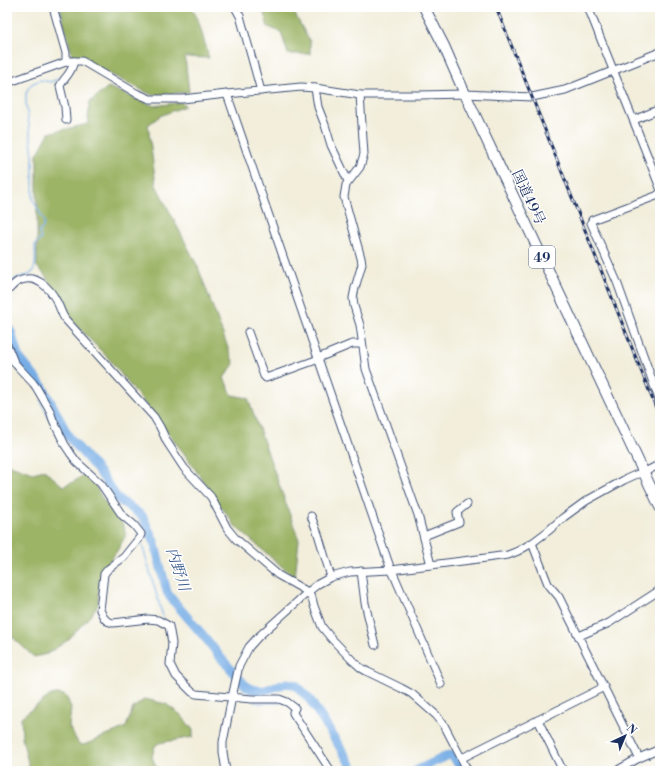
<svg xmlns="http://www.w3.org/2000/svg" width="667" height="778" font-family="'Libre Bodoni','Noto Serif JP',serif">
<style>
.forest{fill:#9cb466;stroke:#5c7262}
.lines{fill:none;stroke-linecap:round;stroke-linejoin:round}
.stream{stroke:#77ade5;stroke-width:1.5}
.river{stroke:#77ade5;stroke-width:9}
.minor-casing{stroke:#3b4c71;stroke-width:9}
.highway-casing{stroke:#3b4c71;stroke-width:12}
.minor{stroke:#fff;stroke-width:7}
.highway{stroke:#fff;stroke-width:10}
.rail-casing{stroke:#1b2f5e;stroke-width:3}
.rail{stroke:#fff;stroke-width:1.5;stroke-dasharray:4.5;stroke-linecap:butt}
.labels{text-anchor:middle;stroke-width:3;stroke-linejoin:round;paint-order:stroke}
.shield{fill:#fff;stroke:#5f6d8e;stroke-width:1}
.shield-label{font-size:13px;font-weight:bold;fill:#1b2f5e}
.street-label{font-size:14px;fill:#1b2f5e;stroke:#fff}
.water-label{font-size:15px;font-style:italic;fill:#3b5b8d;stroke:#fff}
</style>
<rect width="100%" height="100%" fill="#fff"/>
<filter id="ink" filterUnits="userSpaceOnUse"><feTurbulence type="fractalNoise" baseFrequency=".025" numOctaves="2"/><feDisplacementMap in="SourceGraphic" scale="8" xChannelSelector="R" yChannelSelector="G"/><feConvolveMatrix kernelMatrix="1 2 1 2 8 2 1 2 1" color-interpolation-filters="sRGB"/></filter>
<filter id="wash" filterUnits="userSpaceOnUse"><feTurbulence type="fractalNoise" baseFrequency=".012" numOctaves="4" result="noise"/><feDisplacementMap in="SourceGraphic" scale="16" xChannelSelector="R" yChannelSelector="G"/><feGaussianBlur stdDeviation="0.9" result="paint"/><feColorMatrix in="noise" values="0 0 0 0 0 0 0 0 0 0 0 0 0 0 0 0 0 1.4 0 .05"/><feComposite in="paint" operator="in"/></filter>
<g filter="url(#wash)">
<rect width="100%" height="100%" fill="#f2eedb"/>
<g class="forest">
<path d="M60,7h131l7,12 11,39 -24,-1 4,35 -37,3 -80,-40z"/>
<path d="M262,7h29l19,35v12h-22l-7,-22 -13,-5z"/>
<path d="M108,87l46,19 28,-4 3,4 -25,10 -12,9 8,60 42,82 36,97 -10,14 8,17 16,3 51,142 -4,38 -60,-52 -52,-74 -74,-93 -34,-35 -31,-50 -7,-7v-112l12,-22 39,-9 1,-21z"/>
<path d="M7,462l3,3 23,8 11,-3 19,16 10,-4 13,-8 6,5 10,19 20,25 3,8 1,4 -9,16 -13,18 -4,9 -2,27 -8,11 -22,24 -21,14 -13,3 -27,-25z"/>
<path d="M58,694l6,1 4,5 3,8 -2,19 10,17 5,1 42,-18 7,-19 12,-9 21,5 15,11 12,15v7l-34,6 -4,3 -3,11 6,14h-128l-8,-33 -1,-21 30,-22z"/>
</g>
<g class="lines">
<g class="stream">
<path d="M58,7l6,27"/>
<path d="M7,286c4,-4 8,-8 13,-9 3,-1 6,-1 9,-2 9,-4 6,-23 6,-30l6,-6 -2,-8c4,-1 5,-6 5,-10l-10,-20 -1,-4v-42l-7,-51v-11l3,-6 4,-4 8,-3 9,2 8,-3 6,-5"/>
<path d="M41,402l8,16"/>
<path d="M65,450l8,12"/>
<path d="M141,541l23,79"/>
<path d="M254,702l7,1h19"/>
</g>
<g class="river">
<path d="M7,328h1l3,4 7,24 25,31 26,50 31,36 18,26 19,13 6,5 11,24 11,43 2,8 3,5 37,43 13,17 27,30 4,2 11,2 25,-8 9,2 14,15 45,71"/>
<path d="M415,771l34,-16c7,1 9,10 12,16"/>
</g>
</g>
</g>
<g filter="url(#ink)">
<g class="lines">
<g class="minor-casing">
<g id="minor">
<path d="M53,7l13,46v9"/>
<path d="M235,7l5,9 21,75"/>
<path d="M588,7c24,61 49,121 72,181"/>
<path d="M7,83l59,-21 5,-1h11l54,32 14,6h32l45,-5 74,-7 14,1 45,7h59l46,-1 67,3 33,-7 95,-38"/>
<path d="M315,88l3,19 7,18 6,20 17,36"/>
<path d="M227,94l164,476 3,5 47,109"/>
<path d="M360,95l4,59 -4,13 -14,18 -2,12 17,61 1,6 -2,7 -5,17 -2,10 1,8 6,19 6,44 52,146 13,50"/>
<path d="M66,120l-1,-13 -5,-21c2,-5 6,-8 9,-13 3,-4 4,-8 5,-12"/>
<path d="M634,120l26,-11"/>
<path d="M660,193l-4,3 -64,24 -1,3 26,59 43,120"/>
<path d="M7,291c4,-3 7,-8 12,-10 17,-8 31,7 38,21 3,5 4,11 8,17l89,98 6,10 7,15 17,26 27,29 16,31 9,11 42,36 30,17 4,6 2,8 8,21 9,11 21,22 9,8 7,4 33,16 11,6 24,21 8,10 24,46"/>
<path d="M248,332l16,44 2,2 50,-18 2,-2 34,-14h10"/>
<path d="M7,345l7,17 5,6 14,15 3,4 14,24 3,9 12,25 6,9 6,8 24,22 21,31 12,10 7,9 -1,3 -16,20 -16,12 -4,5 -4,36 4,8 3,3 6,2 35,-4 10,1 11,6 3,17 -2,21 6,12 16,16 4,2 56,5h27l8,3 8,6 -2,4v1l38,58"/>
<path d="M311,516l7,18 13,43"/>
<path d="M424,536l35,-14 -2,-10 10,-8"/>
<path d="M532,543l16,41 11,13 80,161"/>
<path d="M361,571l4,32 10,42"/>
<path d="M579,636l30,-13 51,-33"/>
<path d="M538,720l25,51"/>
<path d="M461,757l1,1 142,-71"/>
<path d="M226,771l-3,-19v-10l9,-45 7,-31 10,-19 9,-10 50,-45 10,-8 13,-7 19,-5 41,-2 95,-12 22,-3 10,-4 14,-8 16,-12 16,-14 22,-16 38,-21 11,-5 8,-2 17,-9"/>
<path d="M616,771l23,-13 21,-9"/>
</g>
</g>
<g class="highway-casing">
<path id="highway" d="M424,7l20,39 21,48 195,413"/>
</g>
<use href="#minor" class="minor"/>
<use href="#highway" class="highway"/>
<g class="rail-casing">
<path id="rail" d="M496,7l164,411"/>
</g>
<use href="#rail" class="rail"/>
</g>
</g>
<g class="labels">
<rect class="shield" x="529" y="246" width="26" height="22" rx="3"/>
<g class="shield-label">
<text x="542" y="262">49</text>
</g>
<g class="street-label">
<text transform="translate(529 197) rotate(65)" y="5">国道49号</text>
</g>
<g class="water-label">
<text transform="translate(178 569) rotate(72)" y="5">内野川</text>
</g>
</g>
<rect width="667" height="778" fill="none" stroke="#fff" stroke-width="24"/>
<g transform="translate(625 736) rotate(44)" stroke="#ffffff" stroke-width="3" paint-order="stroke">
<path d="M0-3L7 15L0 10L-7 15Z" fill="#1b2f5e"/>
<text y="-6" font-size="11" font-weight="bold" text-anchor="middle" fill="#1b2f5e">N</text>
</g>
</svg>
